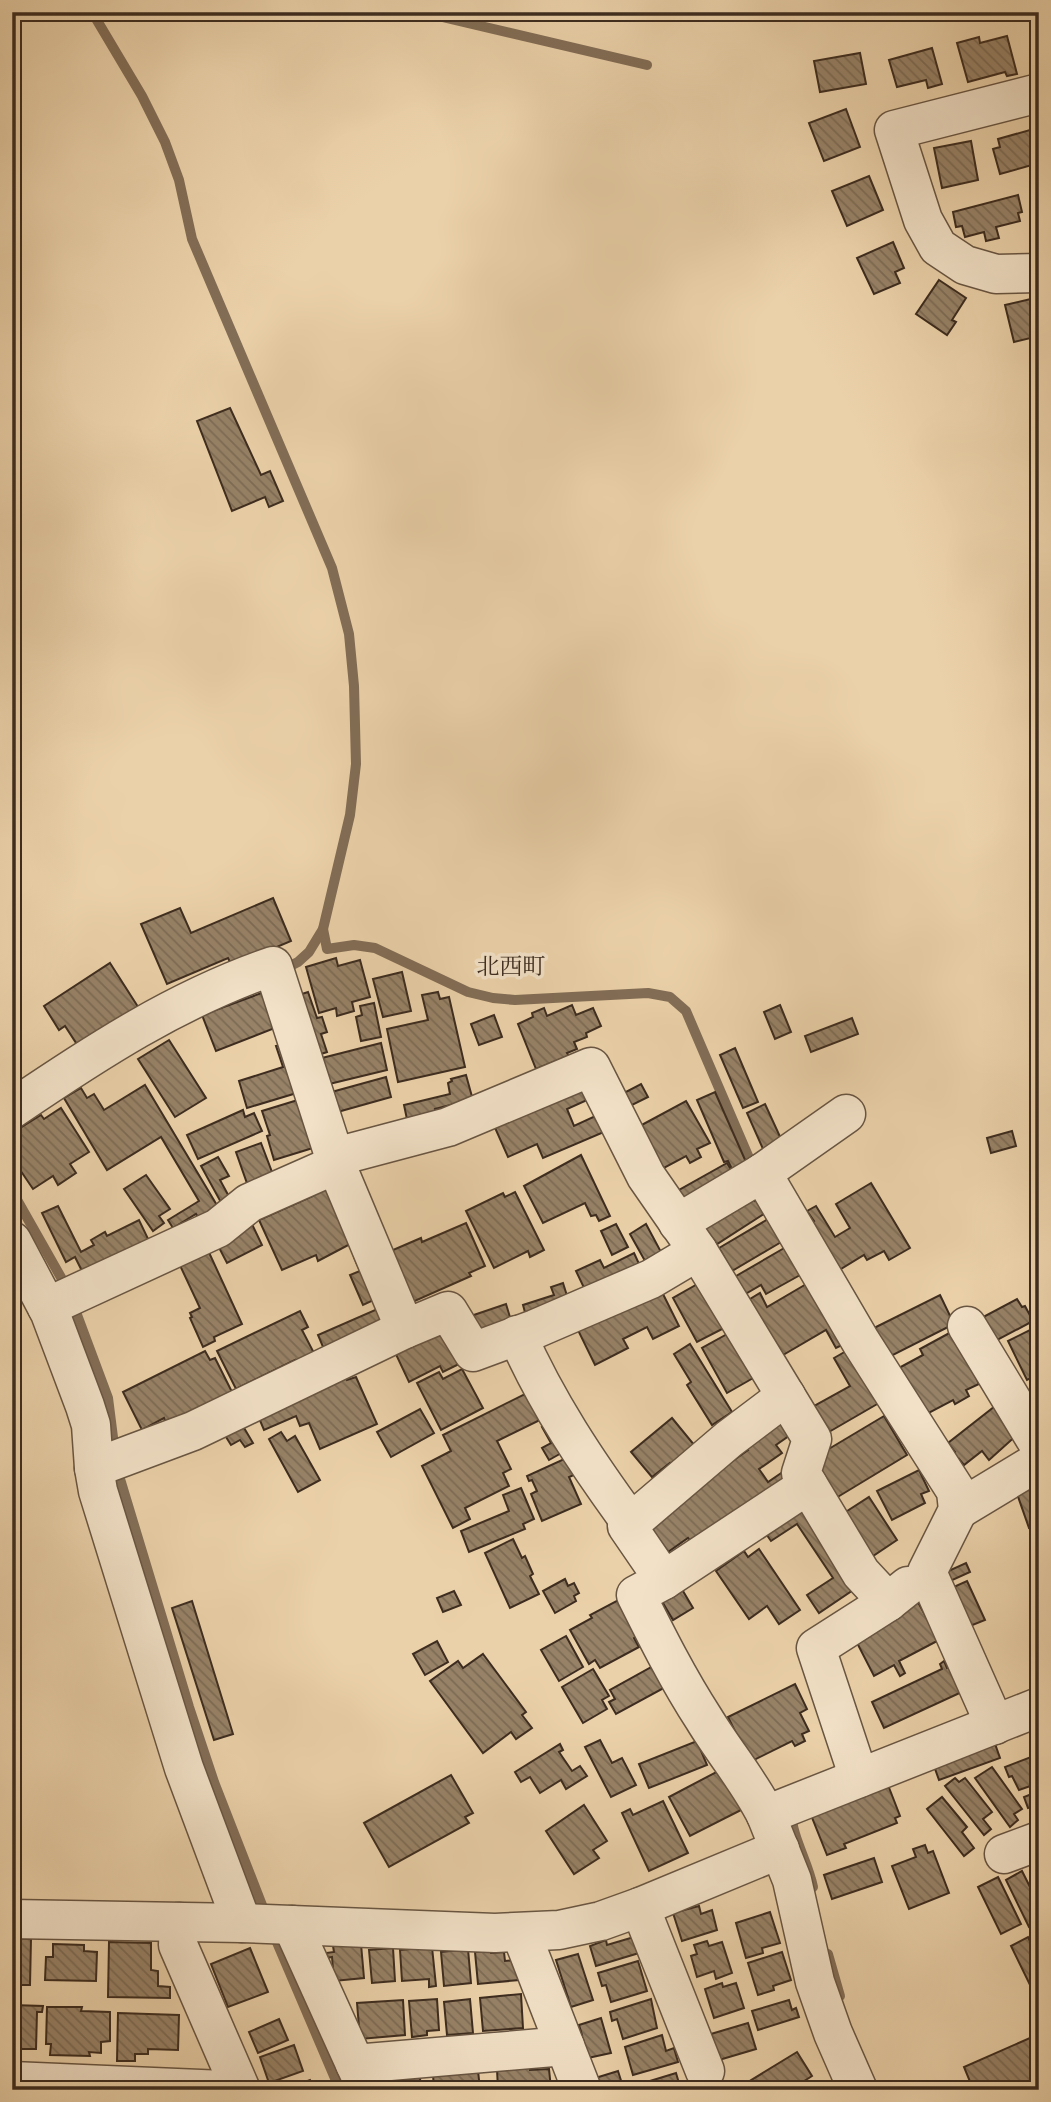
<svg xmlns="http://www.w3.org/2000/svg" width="1051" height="2102" font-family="'Sorts Mill Goudy','Noto Serif JP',serif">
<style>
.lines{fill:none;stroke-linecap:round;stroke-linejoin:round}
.stream{stroke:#826d56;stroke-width:10}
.building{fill:url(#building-back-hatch);stroke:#3d2c1f;stroke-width:2}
.street-casing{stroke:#685542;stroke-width:41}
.street{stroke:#f2e1c7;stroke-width:38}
.labels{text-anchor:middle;stroke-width:7;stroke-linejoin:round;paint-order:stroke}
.neighbourhood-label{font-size:23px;fill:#3d2c1f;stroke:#f2e1c7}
</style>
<defs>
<pattern id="building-back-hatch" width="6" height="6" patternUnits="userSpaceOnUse" patternTransform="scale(1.75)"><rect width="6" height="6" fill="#978267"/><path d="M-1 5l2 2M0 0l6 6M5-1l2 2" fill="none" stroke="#7c6b54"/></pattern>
</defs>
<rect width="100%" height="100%" fill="#ebd1a9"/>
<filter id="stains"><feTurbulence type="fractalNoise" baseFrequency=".00286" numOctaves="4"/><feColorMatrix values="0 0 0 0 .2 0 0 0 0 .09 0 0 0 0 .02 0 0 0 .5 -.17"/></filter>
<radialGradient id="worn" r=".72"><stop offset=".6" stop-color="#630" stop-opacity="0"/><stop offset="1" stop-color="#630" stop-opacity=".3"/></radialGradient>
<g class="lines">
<g class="stream">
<path d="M92,12l50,84 23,46 14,38 13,59 140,329 17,66 5,52 2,78 -6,51 -27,114 -14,23 -11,10 -18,9"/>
<path d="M421,12l226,53"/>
<path d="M323,929l4,20 27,-4 21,3 93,44 25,6 22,2 133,-7 22,4 16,14 69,161"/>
<path d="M12,1191l55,97 41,110 9,71 72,238 25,75 53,136"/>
<path d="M791,1812c1,25 17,50 22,75"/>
<path d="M273,1933l67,157"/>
<path d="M828,1954l12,42"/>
</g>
</g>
<g class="building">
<path d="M1007,36l10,38 -10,2 -2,-4 -37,10 -11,-39 22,-6 1,6z"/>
<path d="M932,48l10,36 -14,4 -2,-8 -29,7 -8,-27z"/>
<path d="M860,53l6,31 -46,8 -6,-31z"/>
<path d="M846,109l14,38 -36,14 -15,-38z"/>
<path d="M1037,128l2,35 -39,11 -7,-25 7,-2 -2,-8z"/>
<path d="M971,141l7,39 -36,8 -8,-40z"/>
<path d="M869,176l14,34 -36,16 -15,-35z"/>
<path d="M1018,195l4,17 -4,1 2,8 -24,6 3,11 -13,3 -2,-9 -19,5 -3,-11 -6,1 -3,-15z"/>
<path d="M893,242l11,26 -9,4 5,11 -26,11 -17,-36z"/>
<path d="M939,280l27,18 -14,22 4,2 -9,13 -31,-21z"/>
<path d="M1039,297v39l-25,6 -9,-37z"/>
<path d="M230,408l31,67 9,-4 13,30 -14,6 -4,-10 -33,14 -35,-90z"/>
<path d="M273,898l18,43 -59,25 -4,-8 -61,26 -26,-60 39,-16 11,25z"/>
<path d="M336,958l2,8 22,-6 10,37 -18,5 2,9 -17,5 -1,-8 -17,5 -13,-46z"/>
<path d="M110,963l30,47 -60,39 -15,-23 -6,4 -15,-24z"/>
<path d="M402,972l9,39 -28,6 -10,-38z"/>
<path d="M267,991l13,35 -64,25 -14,-36z"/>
<path d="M308,992l9,26 5,-1 5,15 -6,2 6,18 -12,4 -19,-60z"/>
<path d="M438,992l2,7 9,-2 16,70 -67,15 -11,-53 41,-9 -6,-25z"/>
<path d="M374,1003l7,34 -20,4 -5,-24 6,-2 -2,-9z"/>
<path d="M572,1005l4,10 17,-7 8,18 -15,7 1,4 -13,5 3,7 -10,4 2,3 -33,13 -18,-45 15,-7 -1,-4 12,-5 3,8z"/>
<path d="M780,1005l11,27 -16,7 -11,-27z"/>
<path d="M494,1015l8,22 -23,8 -8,-21z"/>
<path d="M852,1018l6,16 -47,18 -6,-16z"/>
<path d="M169,1040l37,58 -31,19 -37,-58z"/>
<path d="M381,1043l6,27 -62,15 -7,-26z"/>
<path d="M286,1044l14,48 -53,16 -8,-27 44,-14 -7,-21z"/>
<path d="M735,1048l23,54 -15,6 -23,-53z"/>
<path d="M466,1075l8,29 -16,-1 -23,6 2,8 -29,7 -4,-19 46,-11 -2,-11 4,-2 -1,-2z"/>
<path d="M386,1077l5,20 -57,16 -6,-20z"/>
<path d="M589,1079l7,17 -29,13 7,17 30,-14 7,17 -68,29 -6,-14 -29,13 -16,-36z"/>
<path d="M641,1084l7,13 -20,10 -6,-13z"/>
<path d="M145,1085l73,122 -19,12 -3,-5 -23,14 -5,-8 31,-19 -38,-64 -54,33 -43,-72 17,-10 6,10 7,-4 10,16z"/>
<path d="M715,1092l35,79h-17l-5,-10 -4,1 -27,-62z"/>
<path d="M301,1099l15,48 -42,13 -7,-24 3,-1 -8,-24z"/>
<path d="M686,1101l24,42 -13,6 4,8 -11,6 -4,-7 -24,13 -24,-42z"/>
<path d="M765,1104l17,37 -19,8 -16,-36z"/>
<path d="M61,1108l28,44 -19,12 6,9 -18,12 -5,-9 -20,13 -21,-31v-25l29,-18 3,4z"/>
<path d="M243,1110l2,7 9,-4 8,18 -64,28 -11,-24z"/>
<path d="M1012,1131l4,15 -25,7 -4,-15z"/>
<path d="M261,1143l14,37 -26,9 -13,-37z"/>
<path d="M581,1155l29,61 -11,5 -3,-6 -5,1 -6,-13 -42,20 -19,-37z"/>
<path d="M218,1157l11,19 -9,4 12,22 -9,4 -22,-40z"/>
<path d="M727,1163l9,15 -56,30 -8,-14z"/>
<path d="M146,1175l24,34 -11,7 5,7 -11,8 -29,-42z"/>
<path d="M327,1183l27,59 -36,19 -2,-6 -34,15 -23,-50 54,-24z"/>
<path d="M871,1183l39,65 -21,12 -5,-9 -17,9 -3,-5 -28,17 -28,-47 6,-4 -7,-10 9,-5 19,31 15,-9 -14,-24z"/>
<path d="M748,1191l7,10 3,-1 9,12 -53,34 -15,-23z"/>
<path d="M515,1192l29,58 -14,7 -2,-6 -34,17 -28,-57 37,-18 2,4z"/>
<path d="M58,1206l23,46 13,-7 -3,-5 14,-8 2,4 32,-16 11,23 -66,32 -9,-18 -9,5 -24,-49z"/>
<path d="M770,1218l13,23 -51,30 -13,-23z"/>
<path d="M250,1220l12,25 -35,18 -13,-25z"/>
<path d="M466,1223l19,43 -16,7 2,3 -63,28 -22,-51 35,-15 1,4z"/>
<path d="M616,1224l12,23 -16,8 -11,-24z"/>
<path d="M646,1224l15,28 -16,9 -15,-27z"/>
<path d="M206,1246l36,78 -28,13 1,4 -12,6 -13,-29 2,-1 -2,-4 10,-5 -23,-49z"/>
<path d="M786,1247l16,27 -36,20 -5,-9 -19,11 -11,-17z"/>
<path d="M634,1253l6,13 -54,26 -10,-21 24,-11 4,8z"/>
<path d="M360,1255l18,43 -15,7 -13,-30 10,-4 -6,-14z"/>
<path d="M657,1282l22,44 -26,13 -6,-12 -24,12 5,9 -33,17 -20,-41z"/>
<path d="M701,1282l25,45 -29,15 -24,-44z"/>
<path d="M563,1283l6,19 -43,14 -3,-11 31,-10 -3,-8z"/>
<path d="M808,1283l36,61 -8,4 -10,-18 -48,28 -33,-56 15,-9 7,14z"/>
<path d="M940,1295l14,29 -67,34 -15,-29z"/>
<path d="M1017,1299l5,8 3,-1 8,15 -49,26 -12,-24z"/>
<path d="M506,1304l7,23 -38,12 -7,-22z"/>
<path d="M382,1307l9,20 -65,27 -8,-19z"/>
<path d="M300,1311l8,16 -6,3 13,25 -19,9 -1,-4 -59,29 -19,-38z"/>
<path d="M440,1325l19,39 -16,8 -3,-6 -31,16 -16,-34z"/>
<path d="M1036,1327l3,4v43l-12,6 -19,-39z"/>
<path d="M955,1330l24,54 -13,6 3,6 -14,8 -2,-4 -30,16 -26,-47 26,-14 -3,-6z"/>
<path d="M729,1333l26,44 -28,16 -25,-45z"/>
<path d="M690,1344l42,68 -20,13 -25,-40 4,-3 -17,-28z"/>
<path d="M848,1350l31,53 -57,33 -15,-26 43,-24 -16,-28z"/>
<path d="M205,1351l5,9 5,-2 19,38 -68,27 -2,-5 -22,12 -19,-38z"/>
<path d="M462,1369l21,39 -42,22 -24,-47 22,-11 4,7z"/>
<path d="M344,1372l3,8 9,-3 21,47 -57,25 -11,-26 -9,3 -4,-10 -32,14 -8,-19z"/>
<path d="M531,1391l13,27 -47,23 14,28 -8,4 6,13 -44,22 5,11 -17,9 -31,-62 29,-15 -8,-16z"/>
<path d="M999,1403l19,31 -29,26 -7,-9 -18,14 -5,-6 -5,4 -2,-8 3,-3 -7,-9z"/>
<path d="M420,1409l14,24 -43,24 -14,-25z"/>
<path d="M783,1413l13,18 -20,14 6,8 -23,16 9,13 19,-13 7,9 -98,71 -8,-11 -20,14 -21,-30 101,-72 -5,-7z"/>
<path d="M237,1416l16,27 -8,4 -5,-7 -9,5 -8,-13z"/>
<path d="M884,1416l23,39 -71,43 -24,-39z"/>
<path d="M672,1418l23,28 -20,23 -5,-6 -18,14 -21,-25z"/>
<path d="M549,1424l16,27 -16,9 -7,-12 9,-5 -9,-16z"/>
<path d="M281,1432l6,9 8,-5 25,44 -22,12 -29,-53z"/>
<path d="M573,1455l8,17 -12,5 12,27 -39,17 -11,-27 6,-3 -5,-11 -3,1 -2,-5z"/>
<path d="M919,1470l10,21 -8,3 4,9 -33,17 -15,-29z"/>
<path d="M1039,1479v45l-10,4 -14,-40z"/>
<path d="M521,1488l13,31 -11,5 2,5 -56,23 -8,-21 48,-20 -6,-16z"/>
<path d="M808,1497l57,85 -46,31 -12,-18 26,-17 -36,-54 -26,17 -9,-13z"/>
<path d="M869,1497l28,43 -27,18 -26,-45z"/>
<path d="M513,1539l9,19 3,-2 8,18 -3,2 9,18 -29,14 -25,-55z"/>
<path d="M759,1549l41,61 -21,14 -12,-18 -18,13 -33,-48 28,-20 4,6z"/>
<path d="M966,1563l4,9 -22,10 -4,-9z"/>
<path d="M565,1579l3,7 6,-3 5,10 -5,3 2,5 -21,12 -12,-22z"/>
<path d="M967,1581l18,39 -20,8 -18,-38z"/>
<path d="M680,1586l13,22 -20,12 -13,-22z"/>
<path d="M454,1591l7,14 -18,7 -6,-14z"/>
<path d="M914,1595l25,45 -40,21 6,12 -5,3 -6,-11 -20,11 -22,-43z"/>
<path d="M626,1596l19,35 -11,7 5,9 -39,21 -5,-8 -6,4 -19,-34 22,-12 -2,-3z"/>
<path d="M192,1601l41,133 -19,6 -42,-132z"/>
<path d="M566,1636l17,31 -24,14 -18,-31z"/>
<path d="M437,1641l11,21 -23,13 -12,-21z"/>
<path d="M483,1654l43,58 -4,3 10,13 -16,11 -5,-7 -28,21 -53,-72 28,-20 5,7z"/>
<path d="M944,1661l3,7 5,-2 12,25 -80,37 -12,-26 70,-33 -2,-5z"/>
<path d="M655,1665l18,18 -57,31 -7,-12 6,-3 -5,-9z"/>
<path d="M593,1669l16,27 -7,4 5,9 -24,14 -21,-36z"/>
<path d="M795,1684l12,25 -7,4 9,18 -7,3 3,7 -10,5 -3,-5 -42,21 -22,-45z"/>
<path d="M600,1740l12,23 10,-5 14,27 -25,12 -26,-50z"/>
<path d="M697,1741l10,24 -58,23 -10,-24z"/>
<path d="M994,1741l6,17 -61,22 -6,-17z"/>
<path d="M560,1744l3,6 -4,2 13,19 8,-5 7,10 -21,13 -5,-9 -21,13 -10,-16 -9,5 -6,-10z"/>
<path d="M1039,1754v29l-20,7 -7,-14 -3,1 -4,-10z"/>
<path d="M992,1767l30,42 -8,5 4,6 -8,7 -35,-49z"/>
<path d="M724,1768l21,40 -55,28 -21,-39z"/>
<path d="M451,1775l22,38 -8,4 4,6 -80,44 -25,-44z"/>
<path d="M955,1778l4,4 6,-4 27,34 -9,7 8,10 -7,6 -39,-49z"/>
<path d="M888,1785l12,31 -5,2 2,5 -53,21 2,4 -19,7 -16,-40z"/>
<path d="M1039,1791v23l-4,2 -4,-9 -3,1 -4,-11z"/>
<path d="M942,1797l25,30 -5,5 12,16 -10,8 -37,-47z"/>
<path d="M663,1801l25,52 -39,18 -27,-58 8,-4 3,6z"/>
<path d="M584,1805l23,36 -14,9 6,8 -25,16 -28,-43z"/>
<path d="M925,1845l3,8 5,-2 16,42 -40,16 -17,-43 24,-9 -3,-8z"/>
<path d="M874,1858l8,24 -50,17 -8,-24z"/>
<path d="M1039,1862v27l-7,-14 6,-3 -4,-8z"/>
<path d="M1022,1871l17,34v18l-10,4 -23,-47z"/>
<path d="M998,1877l23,47 -20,10 -23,-47z"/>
<path d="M699,1906l2,8 11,-4 5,20 -35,11 -9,-28z"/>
<path d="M770,1912l10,31 -18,5 1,5 -17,5 -10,-35z"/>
<path d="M634,1937l5,16 -43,13 -6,-20 16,-6 1,5z"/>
<path d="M1028,1937l11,23v29l-6,2 -22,-45z"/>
<path d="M12,1938l19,1 -1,46h-18z"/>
<path d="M707,1941l2,5 13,-4 10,31 -16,6 -2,-8 -17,6 -6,-21 6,-2 -3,-9z"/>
<path d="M109,1942l42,1v27l7,1v15l12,1v11l-62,-1z"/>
<path d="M53,1944l31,1v6l13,1 -1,29 -51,-1 1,-23h7z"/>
<path d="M361,1944l3,34 -30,3 -2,-24 -5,1 -1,-5 8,-1 -1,-6z"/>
<path d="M432,1947l4,39 -7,1v-8l-27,2 -2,-31z"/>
<path d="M250,1948l18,44 -40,15 -17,-43z"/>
<path d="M393,1948l2,33 -23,2 -3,-33z"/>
<path d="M468,1949l3,34 -27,3 -3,-34z"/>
<path d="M490,1950l1,3 13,-1 1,9 13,-1 1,20 -41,4 -3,-32z"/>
<path d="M782,1952l9,28 -18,6 1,4 -16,5 -10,-32z"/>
<path d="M578,1954l15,46 -22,7 -15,-47z"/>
<path d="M638,1961l9,30 -36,11 -5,-17 -4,1 -4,-13z"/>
<path d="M722,1983l1,4 13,-4 8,25 -30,10 -9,-29z"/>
<path d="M521,1994l2,34 -40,3 -3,-33z"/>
<path d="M437,1999l2,31 -12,1v4l-15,2 -3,-36z"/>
<path d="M470,1999l3,34 -26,2 -3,-33z"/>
<path d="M651,1999l6,29 -34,11 -6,-20 -5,2 -2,-9z"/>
<path d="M403,2000l2,35 -45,4 -3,-36z"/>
<path d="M789,2000l3,10 4,-2 3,9 -41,13 -6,-19z"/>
<path d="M12,2005l31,1 -1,6h-5l-1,37h-24z"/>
<path d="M47,2007h35l-1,4 29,1v29l-9,1v11l-12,-1 1,4 -40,-1 1,-11h-5z"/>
<path d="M118,2013l61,2 -1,35 -30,-1v5h-13v7h-18z"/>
<path d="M601,2018l10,35 -28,6 -7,-22 6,-2 -3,-10z"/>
<path d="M279,2019l9,21 -30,13 -9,-21z"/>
<path d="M748,2023l8,26 -37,11 -8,-26z"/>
<path d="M1039,2034v56h-48l-3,-8 -15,7 -9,-22z"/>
<path d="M662,2035l4,16 8,-3 4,14 -45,13 -8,-28z"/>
<path d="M294,2045l9,26 -34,12 -9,-26z"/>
<path d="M797,2052l15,24 -22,14h-55z"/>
<path d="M530,2067v3l19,-1 2,20 -53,1 -1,-21z"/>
<path d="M478,2070l2,20h-46l-1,-16z"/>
<path d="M618,2071l6,19h-32l-3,-10z"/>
<path d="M676,2073l5,17h-42l-2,-5z"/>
<path d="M420,2078l1,12h-33l-1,-10z"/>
<path d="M310,2080l4,10h-31z"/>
</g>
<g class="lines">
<g class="street-casing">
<g id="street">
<path d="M1039,93l-145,37 29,90 15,27 27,18 31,9 43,-1"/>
<path d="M12,1109c84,-57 165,-110 261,-143l67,208 65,155 43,-18 25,41 62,-23 116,-50 47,-28"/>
<path d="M335,1157l113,-30 143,-60 55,109 52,75 114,188 -11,34 60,100 27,29"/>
<path d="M762,1173l99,169 95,149 2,19 -31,62 68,153"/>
<path d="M678,1223l84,-50 84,-59"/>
<path d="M12,1241l38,72 35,93 6,19 3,43 4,23 86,277 58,155"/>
<path d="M47,1307l171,-79 31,-25 88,-39"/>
<path d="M967,1326l72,119"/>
<path d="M517,1335c30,68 70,128 114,188"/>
<path d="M94,1468l99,-37 212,-102"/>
<path d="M958,1510l81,-49"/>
<path d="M664,1580l144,-95"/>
<path d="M859,1778l-43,-130 72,-46 20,-16"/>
<path d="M766,1815c-17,-34 -42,-63 -62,-96 -26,-40 -47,-82 -68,-124l28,-15 -37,-54 102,-87 57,-43"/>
<path d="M1004,1854l35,-13"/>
<path d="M640,1907l65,164"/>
<path d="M12,1919l230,4 253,10 64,-3 42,-9 39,-14 140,-58"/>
<path d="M179,1922l-1,23 63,145"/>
<path d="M292,1925l73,161"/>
<path d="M521,1933l61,157"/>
<path d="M355,2064l210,-18"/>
<path d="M12,2081l212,9"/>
<path d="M858,2090l-25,-57 -18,-51 -23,-102 -26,-65 273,-108"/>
</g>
</g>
<use href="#street" class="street"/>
</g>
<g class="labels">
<g class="neighbourhood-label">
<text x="511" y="974">北西町</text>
</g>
</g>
<rect width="1051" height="2102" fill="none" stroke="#ebd1a9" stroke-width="42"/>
<rect x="14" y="14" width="1023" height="2074" fill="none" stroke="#3d2c1f" stroke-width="3.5"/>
<rect x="21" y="21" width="1009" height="2060" fill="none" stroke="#3d2c1f" stroke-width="2"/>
<rect width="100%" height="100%" filter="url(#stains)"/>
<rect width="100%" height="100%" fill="url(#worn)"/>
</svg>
